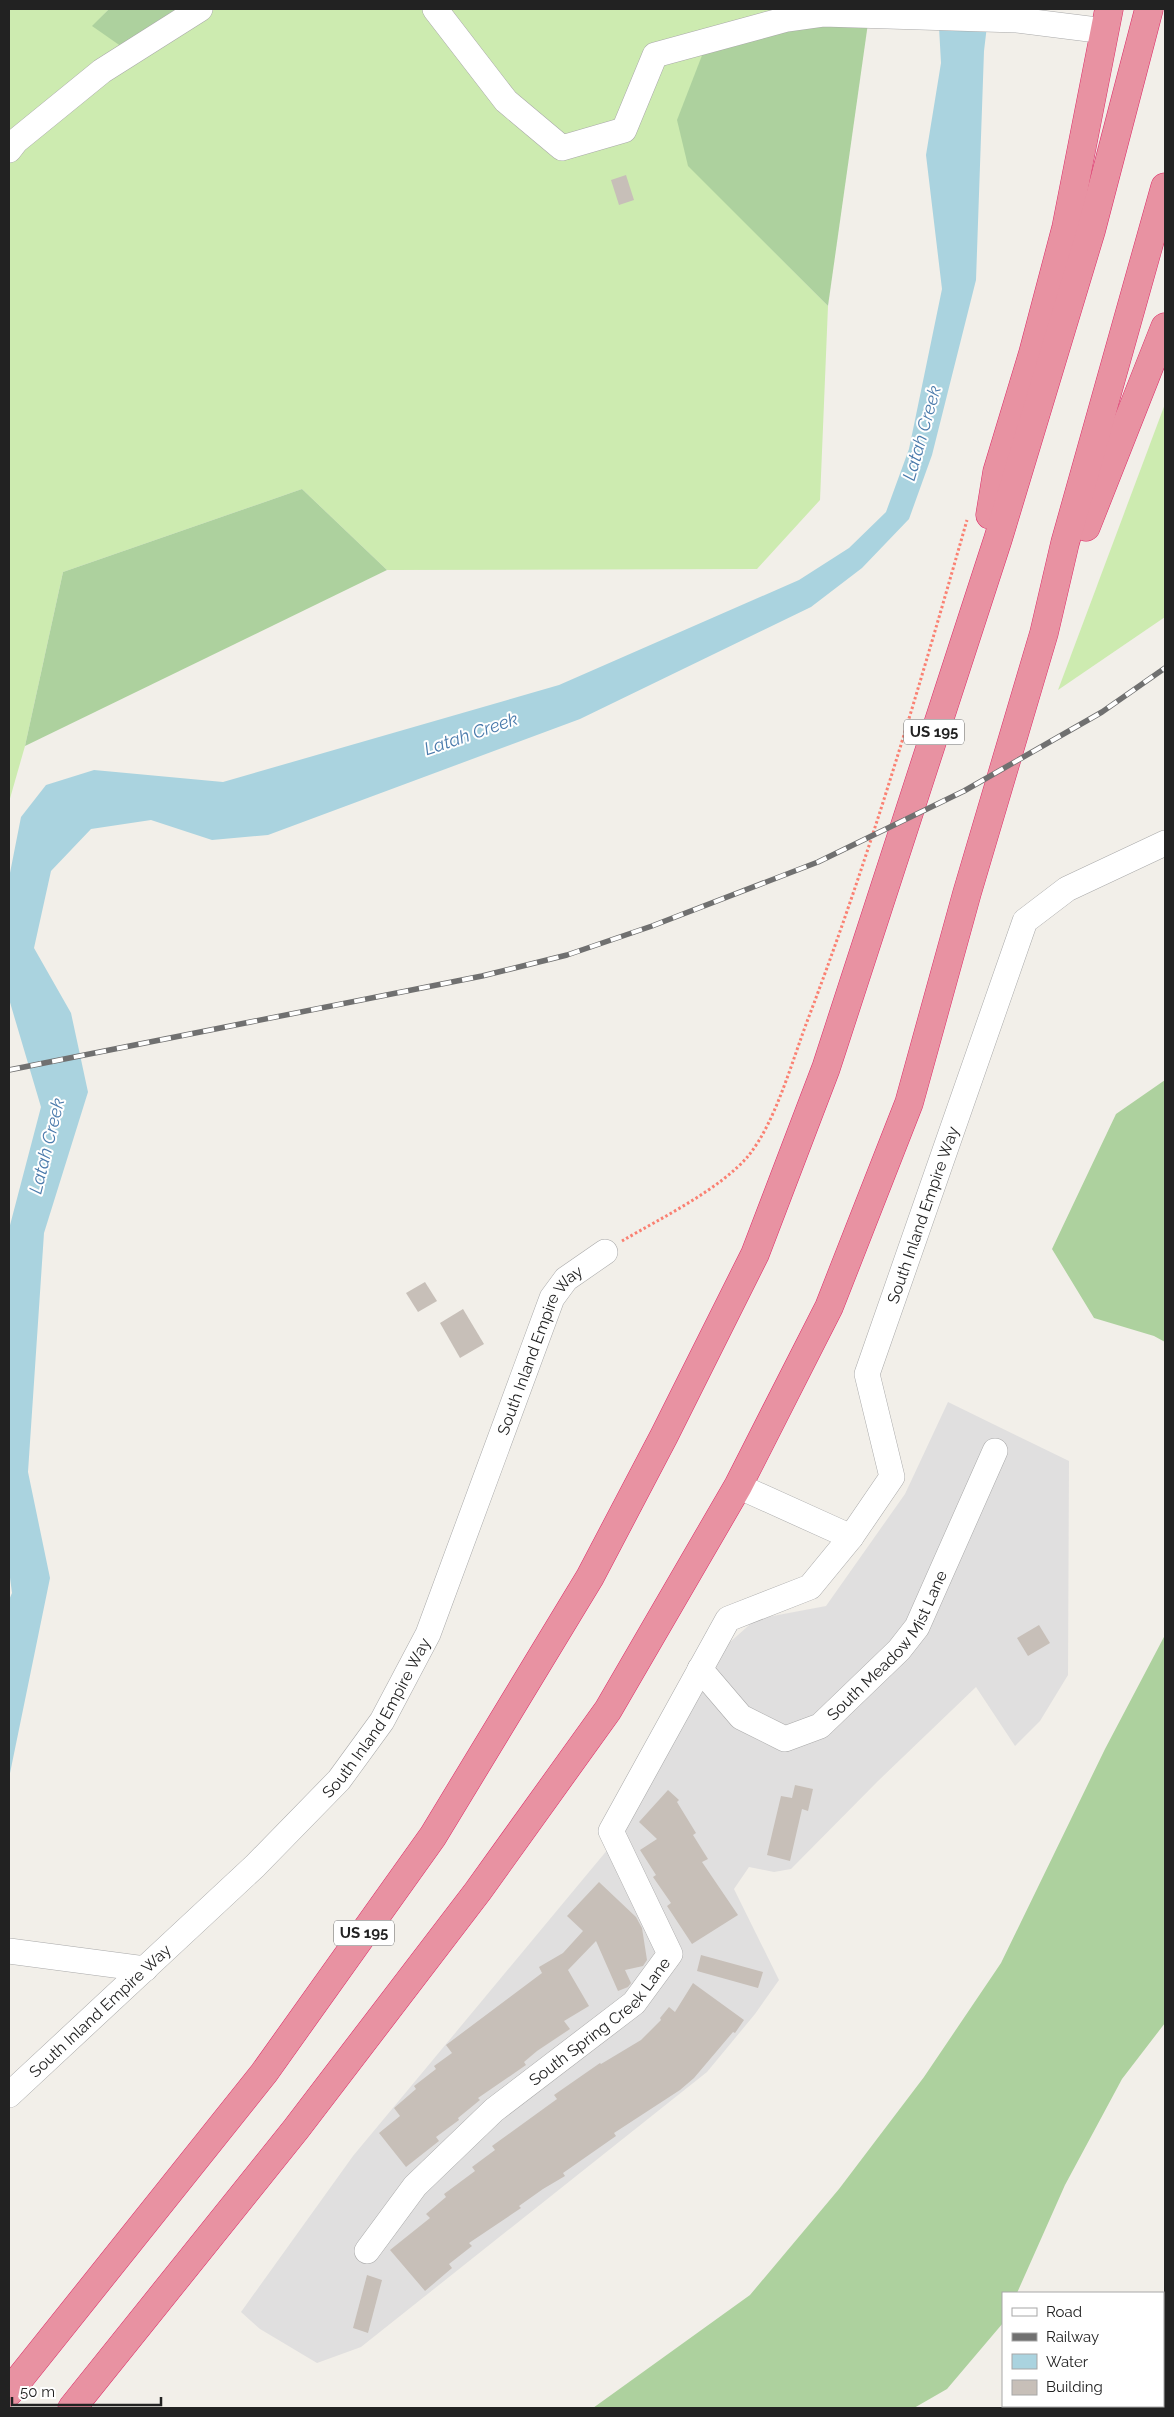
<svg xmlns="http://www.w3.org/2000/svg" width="1174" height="2417" font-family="Raleway,sans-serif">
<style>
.residential{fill:#e0dfdf}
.grass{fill:#cdebb0}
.forest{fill:#add19e}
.water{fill:#aad3df}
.building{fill:#c7bfb8}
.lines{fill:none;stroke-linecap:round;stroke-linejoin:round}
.minor-casing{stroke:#a9a9a9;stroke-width:26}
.highway-casing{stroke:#dc2a67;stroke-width:29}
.path{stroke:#fa8072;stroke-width:3;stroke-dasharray:2.5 2.5;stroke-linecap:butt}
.minor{stroke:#fff;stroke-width:25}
.highway{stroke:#e892a2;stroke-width:28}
.rail-casing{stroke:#707070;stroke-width:5.5}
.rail{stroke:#fff;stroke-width:4;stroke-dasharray:11;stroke-linecap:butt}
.labels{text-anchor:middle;stroke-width:4;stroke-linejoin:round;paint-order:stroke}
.shield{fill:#fff;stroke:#646464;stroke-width:1}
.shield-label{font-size:15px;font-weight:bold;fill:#222}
.street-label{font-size:16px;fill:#222;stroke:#fff}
.water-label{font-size:18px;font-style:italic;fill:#4a7aab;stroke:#fff}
</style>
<rect width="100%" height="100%" fill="#f2efe9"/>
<path class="residential" d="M948,1402l121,59 -1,214 -28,46 -25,25 -39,-59 -98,94 -87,88 -17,3 -25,-5 -15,22 45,91 -24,34 -48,58 -346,275 -44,16 -57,-34 -19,-17 112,-156 275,-331 101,-182 27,-24 70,-13 79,-112z"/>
<g class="grass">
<path d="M9,9h100l-16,17 91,-17h627l-122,157 139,140 -8,194 -63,69 -370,1 -85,-81 -239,83 -38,174 -16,56z"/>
<path d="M1165,404v213l-107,73z"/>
</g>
<g class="forest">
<path d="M109,9h75l-59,40 -33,-23z"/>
<path d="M870,9l-42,297 -140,-140 -11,-46 36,-93z"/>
<path d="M302,489l85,81 -362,176 38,-174z"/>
<path d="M1165,1080v262l-11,-6 -60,-18 -42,-69 64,-135z"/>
<path d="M1165,1635v388l-43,56 -57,106 -48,108h-14v30l-56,66 -33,19h-321l157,-113 89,-106 85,-112 77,-114 104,-214z"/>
</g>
<path class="water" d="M938,9h51l-5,42 -8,229 -44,175 -23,64 -47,49 -51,39 -231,112 -312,116 -56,5 -61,-20 -60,9 -40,42 -17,77 37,65 17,79 -44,141 -16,239 22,106 -41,200v-178l3,-7 -3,-23v-341l32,-122 -32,-108v-121l12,-61 25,-32 48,-15 129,12 336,-97 240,-105 50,-32 37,-36 23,-63 33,-160 -16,-134 15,-92z"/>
<g class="building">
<path d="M626,175l8,25 -15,5 -8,-25z"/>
<path d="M425,1282l12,19 -19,11 -12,-19z"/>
<path d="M463,1309l21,35 -24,14 -20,-35z"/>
<path d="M1039,1625l11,18 -22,13 -11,-18z"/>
<path d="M795,1785l18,4 -5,22 -6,-2 -12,52 -23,-6 14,-59 11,2z"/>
<path d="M668,1790l11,10 -2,2 19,31 -3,2 15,24 -6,3 36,53 -46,29 -25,-38 4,-3 -18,-26 3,-2 -16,-25 17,-11 -18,-17z"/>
<path d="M599,1882l37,35 6,11 5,32 -4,6 -18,4 6,13 -3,4 -10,4 -22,-50 -28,29 21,36 -25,15 6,8 -33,22 -13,11 2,3 -48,33 2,2 -22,18 1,2 -23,17 3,4 -33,26 -27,-34 21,-17 -6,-8 22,-19 -2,-3 22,-17 -2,-3 18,-13 -6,-8 96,-72 -3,-6 24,-14 20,-22 -16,-15z"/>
<path d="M701,1955l62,17 -5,16 -61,-17z"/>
<path d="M693,1983l51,37 -9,13 -2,-1 -39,46 -14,12 -66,43 2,3 -53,37 2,3 -22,13 -24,17 2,2 -52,35 3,3 -23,18 3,4 -27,23 -35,-41 40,-32 -4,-4 20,-17 -2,-3 31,-23 -3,-4 23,-17 -3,-4 65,-47 -3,-4 46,-32 1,1 40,-24 20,-20 -1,-2 9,-11 6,5z"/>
<path d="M367,2275l15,5 -14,53 -15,-5z"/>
</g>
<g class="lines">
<g class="minor-casing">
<g id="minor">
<path d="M435,9l71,92 56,47 62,-18 31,-75 132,-36 36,-5 194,6 88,11"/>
<path d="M9,150l7,-9 86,-70 98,-62"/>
<path d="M738,1486l113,51"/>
<path id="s1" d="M700,1669l41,48 44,22 35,-13 79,-76 18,-23 78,-176"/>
<path d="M9,1951l136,18"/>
<path id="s2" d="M9,2095l246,-229 84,-86 43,-59 46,-87 124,-336 14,-19 39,-27"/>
<path id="s3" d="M367,2251l48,-65 79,-76 140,-107 36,-49 -59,-123 117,-212 82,-32 41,-50 41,-60 -25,-103 158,-453 42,-32 98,-46"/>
<path d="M1163,2390l2,-2"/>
<path d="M1119,2408l7,-2"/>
</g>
</g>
<g class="highway-casing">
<g id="highway">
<path d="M990,515l7,-43 36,-119 33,-125 43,-219"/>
<path d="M1086,527l79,-200"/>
<path d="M9,2392l255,-319 169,-237 157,-259 74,-141 91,-182 71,-186 172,-529 93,-308 58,-222"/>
<path d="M72,2408l224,-279 182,-238 130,-181 130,-224 91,-179 80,-204 58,-210 77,-260 21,-90 100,-356"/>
</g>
</g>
<path class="path" d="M622,1241c39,-23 99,-52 127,-86 27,-34 43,-94 59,-136 62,-163 111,-331 159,-499"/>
<use href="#minor" class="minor"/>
<use href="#highway" class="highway"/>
<g class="rail-casing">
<path id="rail" d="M9,1070l473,-94 85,-21 85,-29 166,-64 146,-71 138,-79 63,-44"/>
</g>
<use href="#rail" class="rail"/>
</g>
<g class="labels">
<g class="shield">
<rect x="904" y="719.5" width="60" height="25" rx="4"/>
<rect x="334" y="1920.5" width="60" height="25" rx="4"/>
</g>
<g class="shield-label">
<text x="934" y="737">US 195</text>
<text x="364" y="1938">US 195</text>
</g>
<g class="street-label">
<text dy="6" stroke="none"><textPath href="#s3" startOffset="1306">South Inland Empire Way</textPath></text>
<text dy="6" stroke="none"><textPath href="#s2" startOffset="934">South Inland Empire Way</textPath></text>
<text dy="6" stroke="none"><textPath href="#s1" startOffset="256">South Meadow Mist Lane</textPath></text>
<text dy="6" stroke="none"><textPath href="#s2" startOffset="529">South Inland Empire Way</textPath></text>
<text dy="6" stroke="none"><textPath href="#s2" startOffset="124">South Inland Empire Way</textPath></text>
<text dy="6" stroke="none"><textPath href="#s3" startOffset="329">South Spring Creek Lane</textPath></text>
</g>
<g class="water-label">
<text transform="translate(922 433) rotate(-74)" y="6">Latah Creek</text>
<text transform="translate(471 734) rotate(-19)" y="6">Latah Creek</text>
<text transform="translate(47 1146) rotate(-76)" y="6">Latah Creek</text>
</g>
</g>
<rect width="1174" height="2417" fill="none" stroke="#222222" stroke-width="20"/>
<rect x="1002" y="2292" width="162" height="115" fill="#ffffff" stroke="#a7a7a7"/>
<rect x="1012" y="2308" width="25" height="8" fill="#ffffff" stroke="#a7a7a7"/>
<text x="1046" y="2317" font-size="15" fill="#222222">Road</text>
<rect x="1012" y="2333" width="25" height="8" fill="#707070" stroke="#a7a7a7"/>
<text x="1046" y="2342" font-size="15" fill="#222222">Railway</text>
<rect x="1012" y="2354" width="25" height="15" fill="#aad3df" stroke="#a7a7a7"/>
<text x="1046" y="2367" font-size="15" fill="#222222">Water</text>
<rect x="1012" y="2380" width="25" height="15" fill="#c7bfb8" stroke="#a7a7a7"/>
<text x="1046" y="2392" font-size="15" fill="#222222">Building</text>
<path d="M12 2397v8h149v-8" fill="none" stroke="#222222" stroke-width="2.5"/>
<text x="20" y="2397" font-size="15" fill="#222222" stroke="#ffffff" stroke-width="4" paint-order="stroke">50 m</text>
</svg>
